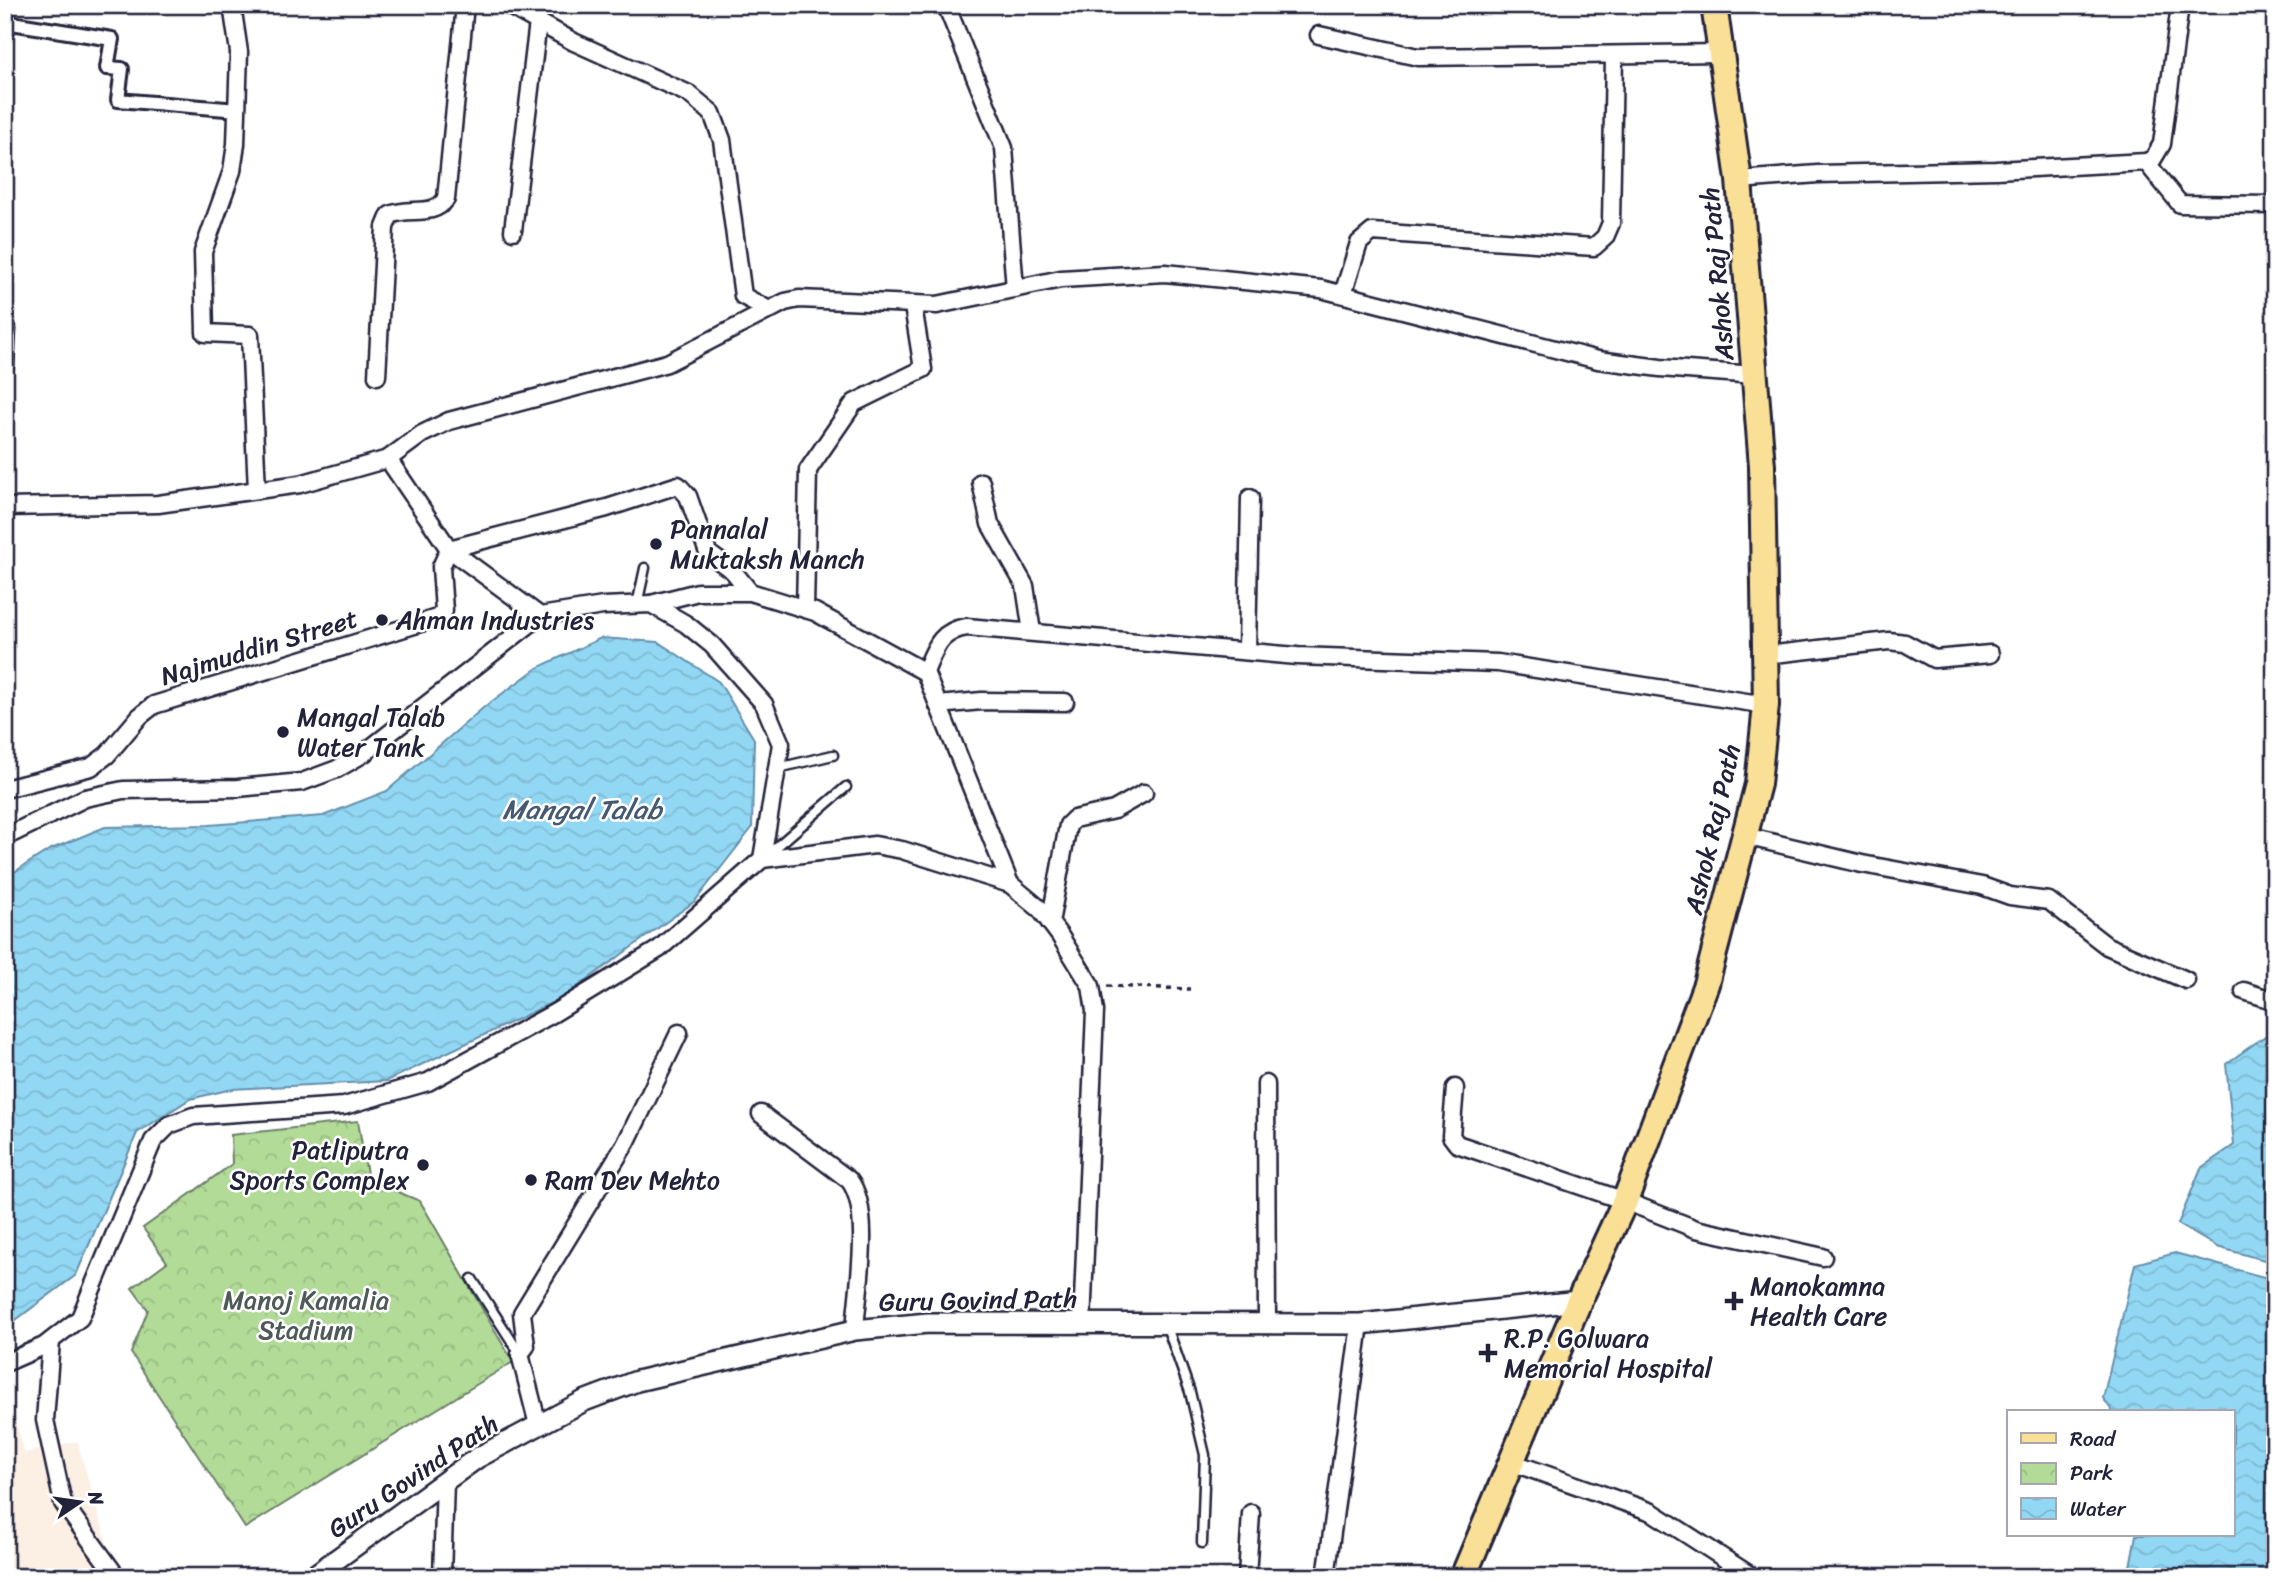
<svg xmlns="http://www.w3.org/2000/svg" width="2280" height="1582" font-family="Sriracha,sans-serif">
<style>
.built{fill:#fcefe4}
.park{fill:url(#park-crowns);stroke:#6a7e69;stroke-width:2}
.water{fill:url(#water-waves);stroke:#658faa;stroke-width:2}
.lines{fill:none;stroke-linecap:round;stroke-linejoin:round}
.service-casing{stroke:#22223b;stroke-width:13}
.pedestrian-casing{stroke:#22223b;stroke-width:18}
.minor-casing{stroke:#22223b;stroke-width:21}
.tertiary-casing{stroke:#22223b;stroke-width:24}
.primary-casing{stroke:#22223b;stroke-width:30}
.path{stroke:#22223b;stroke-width:3.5;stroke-dasharray:5 5;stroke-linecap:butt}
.service{stroke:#fff;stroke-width:8}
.pedestrian{stroke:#fff;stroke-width:12}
.minor{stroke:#fff;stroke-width:16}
.tertiary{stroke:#fff;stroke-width:19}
.primary{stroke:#fadf96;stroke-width:24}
.poi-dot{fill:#22223b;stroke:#fff;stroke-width:2.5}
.labels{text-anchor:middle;stroke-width:5;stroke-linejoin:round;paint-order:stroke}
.street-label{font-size:26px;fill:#22223b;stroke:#fff}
.poi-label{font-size:26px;fill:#22223b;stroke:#fff;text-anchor:start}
.park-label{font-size:26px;fill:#4d5a57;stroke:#fff}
.water-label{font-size:28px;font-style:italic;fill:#445972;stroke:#fff}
</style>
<defs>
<pattern id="park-crowns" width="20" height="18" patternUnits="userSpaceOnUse" patternTransform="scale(1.75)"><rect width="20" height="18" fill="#b2db97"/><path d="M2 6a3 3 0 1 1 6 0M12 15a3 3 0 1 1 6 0" fill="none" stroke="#99bc83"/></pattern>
<pattern id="water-waves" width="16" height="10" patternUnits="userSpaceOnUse" patternTransform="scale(1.75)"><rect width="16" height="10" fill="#92d8f4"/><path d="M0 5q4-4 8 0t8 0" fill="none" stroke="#7eb9d2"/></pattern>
</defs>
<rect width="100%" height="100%" fill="#fff"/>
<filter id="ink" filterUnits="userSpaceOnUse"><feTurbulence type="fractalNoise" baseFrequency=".0143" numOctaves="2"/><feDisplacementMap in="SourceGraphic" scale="14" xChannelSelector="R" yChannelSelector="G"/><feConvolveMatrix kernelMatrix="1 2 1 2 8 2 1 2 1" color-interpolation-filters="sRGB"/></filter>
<g filter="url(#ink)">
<path class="built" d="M5,1385l20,68 52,-12 40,136h-112z"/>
<path class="park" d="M358,1121l10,59 52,21 93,161 -268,166 -114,-175 17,-43 -16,-22 35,-26 -24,-34 89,-64 -1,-29z"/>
<g class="water">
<path d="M601,638l57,4 61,40 35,57 -2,89 -57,73 -133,97 -175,83 -155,8 -42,10 -53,34 -61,142 -71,53v-450l44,-28 56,-23 104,-2 114,-9 64,-25 96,-83 54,-40z"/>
<path d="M2275,1029v234l-58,-16 -39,-23 23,-56 33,-23 -8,-81z"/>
<path d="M2175,1253l100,27v297h-147l8,-42h97v-123h-120l-10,-14 32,-134z"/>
</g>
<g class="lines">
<g class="service-casing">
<g id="service">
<path d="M637,605l8,-37"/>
<path d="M778,768l55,-13"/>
<path d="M766,856l80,-69"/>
<path d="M472,1279l48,75"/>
<path d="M1166,1324l24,68 15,63 -3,88"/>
</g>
</g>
<g class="pedestrian-casing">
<path id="pedestrian" d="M5,22l107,17 -5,29 15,1 -4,31 120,10"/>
</g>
<g class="minor-casing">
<g id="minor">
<path d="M232,5l7,47 -3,92 -4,27 -29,81 2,81 45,2 7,155"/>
<path d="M508,5l66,37 115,52 23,19 10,27 21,156 26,14"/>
<path d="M946,5l58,143 11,141"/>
<path d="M1319,35l99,22 304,-4"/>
<path d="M2146,162l34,42 95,1"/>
<path d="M1739,180l79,-6 178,-4 150,-8 7,-3 9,-15 18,-139"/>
<path d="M513,231l25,-209"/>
<path d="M1343,294l16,-51 13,-11 222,15 11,-10 6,-14 3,-167"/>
<path d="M5,365l2,-36"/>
<path d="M377,376l8,-149 5,-12c20,-9 42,3 56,-16l19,-194"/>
<path d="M981,482l9,42 35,62 7,46"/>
<path d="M5,507l153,-3 142,-20 88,-25 34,-25 27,-13 218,-58 118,-61 14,-3 138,6 124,-26 104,-6 156,16 277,71 62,8 95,7"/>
<path d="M449,549l158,-41 71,-23 10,11 20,57 25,18 17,21"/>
<path d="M651,604l47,-12h52l65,20 110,60 85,212"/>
<path d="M805,609l3,-139 46,-67 69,-34 -10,-63"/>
<path d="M1247,651l3,-153"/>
<path d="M1766,655l123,-14 16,2 29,16 56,-5"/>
<path d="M925,672c10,-23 14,-41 42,-45l330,29 201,7 268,42"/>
<path d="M938,705l44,-4 83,1"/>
<path d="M5,789l86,-22 16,-12 33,-39 14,-11 283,-87 7,-7 -3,-44 8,-18"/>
<path d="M1745,836l117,28 120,22 28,10 39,5 58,45 79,34"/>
<path d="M5,837l80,-39 38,-8 115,-2 64,-6 35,-13 26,-15 177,-138"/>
<path d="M762,859l113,-14 27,5 108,34 30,25 20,27 31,50 4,25 -13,313"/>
<path d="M1050,923l18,-98 6,-6 40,-9 30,-17"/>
<path d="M2244,991l31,10"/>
<path d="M1266,1084l1,241"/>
<path d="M1455,1088l-4,48 6,8 168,57 71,28 127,28"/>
<path d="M761,1114l88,66c24,30 8,112 6,150"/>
<path d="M51,1341l-6,79 18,83 54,74"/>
<path d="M5,1363l39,-17 36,-28 73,-177 16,-16 24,-9 151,-10 84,-24 126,-69 105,-64 103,-90 19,-115 -17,-40 -52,-59 -26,-21 -35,-20 -48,2 -63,10 -91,-67 -61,-90"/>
<path d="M538,1425l-18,-71 6,-8 -4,-33 105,-172 52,-108"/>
<path d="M1511,1462l141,50 101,65"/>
<path d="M442,1577l3,-96"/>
<path d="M1247,1577l4,-64"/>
<path d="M1326,1577l34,-253"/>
</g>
</g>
<g class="tertiary-casing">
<path id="tertiary" d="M312,1577l165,-119 107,-57 53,-20 218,-51 73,-7 432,1 219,-23"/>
</g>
<g class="primary-casing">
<path id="primary" d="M1463,1577l116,-276 46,-100 81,-217 52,-200 8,-79 -4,-239 -23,-286 -25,-175"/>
</g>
<path class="path" d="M1107,986l83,3"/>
<use href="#service" class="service"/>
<use href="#pedestrian" class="pedestrian"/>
<use href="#minor" class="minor"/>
<use href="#tertiary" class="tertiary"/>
<use href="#primary" class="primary"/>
</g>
</g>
<g class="poi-dot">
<circle cx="656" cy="544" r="7"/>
<circle cx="382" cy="620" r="7"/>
<circle cx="283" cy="732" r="7"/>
<circle cx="423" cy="1165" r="7"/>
<circle cx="531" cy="1180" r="7"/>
<path d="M1730.5 1290.5h7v7h7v7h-7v7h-7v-7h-7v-7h7z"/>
<path d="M1484.5 1342.5h7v7h7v7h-7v7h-7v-7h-7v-7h7z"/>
</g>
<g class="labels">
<g class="street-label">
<text transform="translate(1717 274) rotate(-95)" y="9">Ashok Raj Path</text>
<text transform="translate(259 647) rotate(-17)" y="9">Najmuddin Street</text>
<text transform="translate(1712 829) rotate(-77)" y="9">Ashok Raj Path</text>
<text transform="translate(978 1300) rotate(-1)" y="9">Guru Govind Path</text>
<text transform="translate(413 1476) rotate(-34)" y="9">Guru Govind Path</text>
</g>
<g class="poi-label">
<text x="670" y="538">Pannalal<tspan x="670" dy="30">Muktaksh Manch</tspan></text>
<text x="396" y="629">Ahman Industries</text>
<text x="297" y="726">Mangal Talab<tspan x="297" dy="30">Water Tank</tspan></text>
<text x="409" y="1159" text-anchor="end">Patliputra<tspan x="409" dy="30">Sports Complex</tspan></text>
<text x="545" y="1189">Ram Dev Mehto</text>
<text x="1750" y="1295">Manokamna<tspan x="1750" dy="30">Health Care</tspan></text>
<text x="1504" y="1347">R.P. Golwara<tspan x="1504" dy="30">Memorial Hospital</tspan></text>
</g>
<g class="park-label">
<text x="306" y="1309">Manoj Kamalia<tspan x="306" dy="30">Stadium</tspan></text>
</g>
<g class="water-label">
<text x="582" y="819">Mangal Talab</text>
</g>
</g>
<rect width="2280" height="1582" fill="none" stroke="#fff" stroke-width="28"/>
<rect x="14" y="14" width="2252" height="1554" fill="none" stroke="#22223b" stroke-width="2.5" filter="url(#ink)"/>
<rect x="2007" y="1410" width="228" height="126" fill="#ffffff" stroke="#a7a7b1" stroke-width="2"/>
<rect x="2021" y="1433" width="35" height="10" fill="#fadf96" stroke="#a7a7b1" stroke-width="2"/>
<text x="2070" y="1446" font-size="21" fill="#22223b">Road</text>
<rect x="2021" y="1463" width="35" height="21" fill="url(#park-crowns)" stroke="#a7a7b1" stroke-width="2"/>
<text x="2070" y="1480" font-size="21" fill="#22223b">Park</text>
<rect x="2021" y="1498" width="35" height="21" fill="url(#water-waves)" stroke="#a7a7b1" stroke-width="2"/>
<text x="2070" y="1516" font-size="21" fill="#22223b">Water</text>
<g transform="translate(80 1502) rotate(77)" stroke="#ffffff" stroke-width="5" paint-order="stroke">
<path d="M0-5L12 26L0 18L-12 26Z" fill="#22223b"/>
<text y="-10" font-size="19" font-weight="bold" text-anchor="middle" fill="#22223b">N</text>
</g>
</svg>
